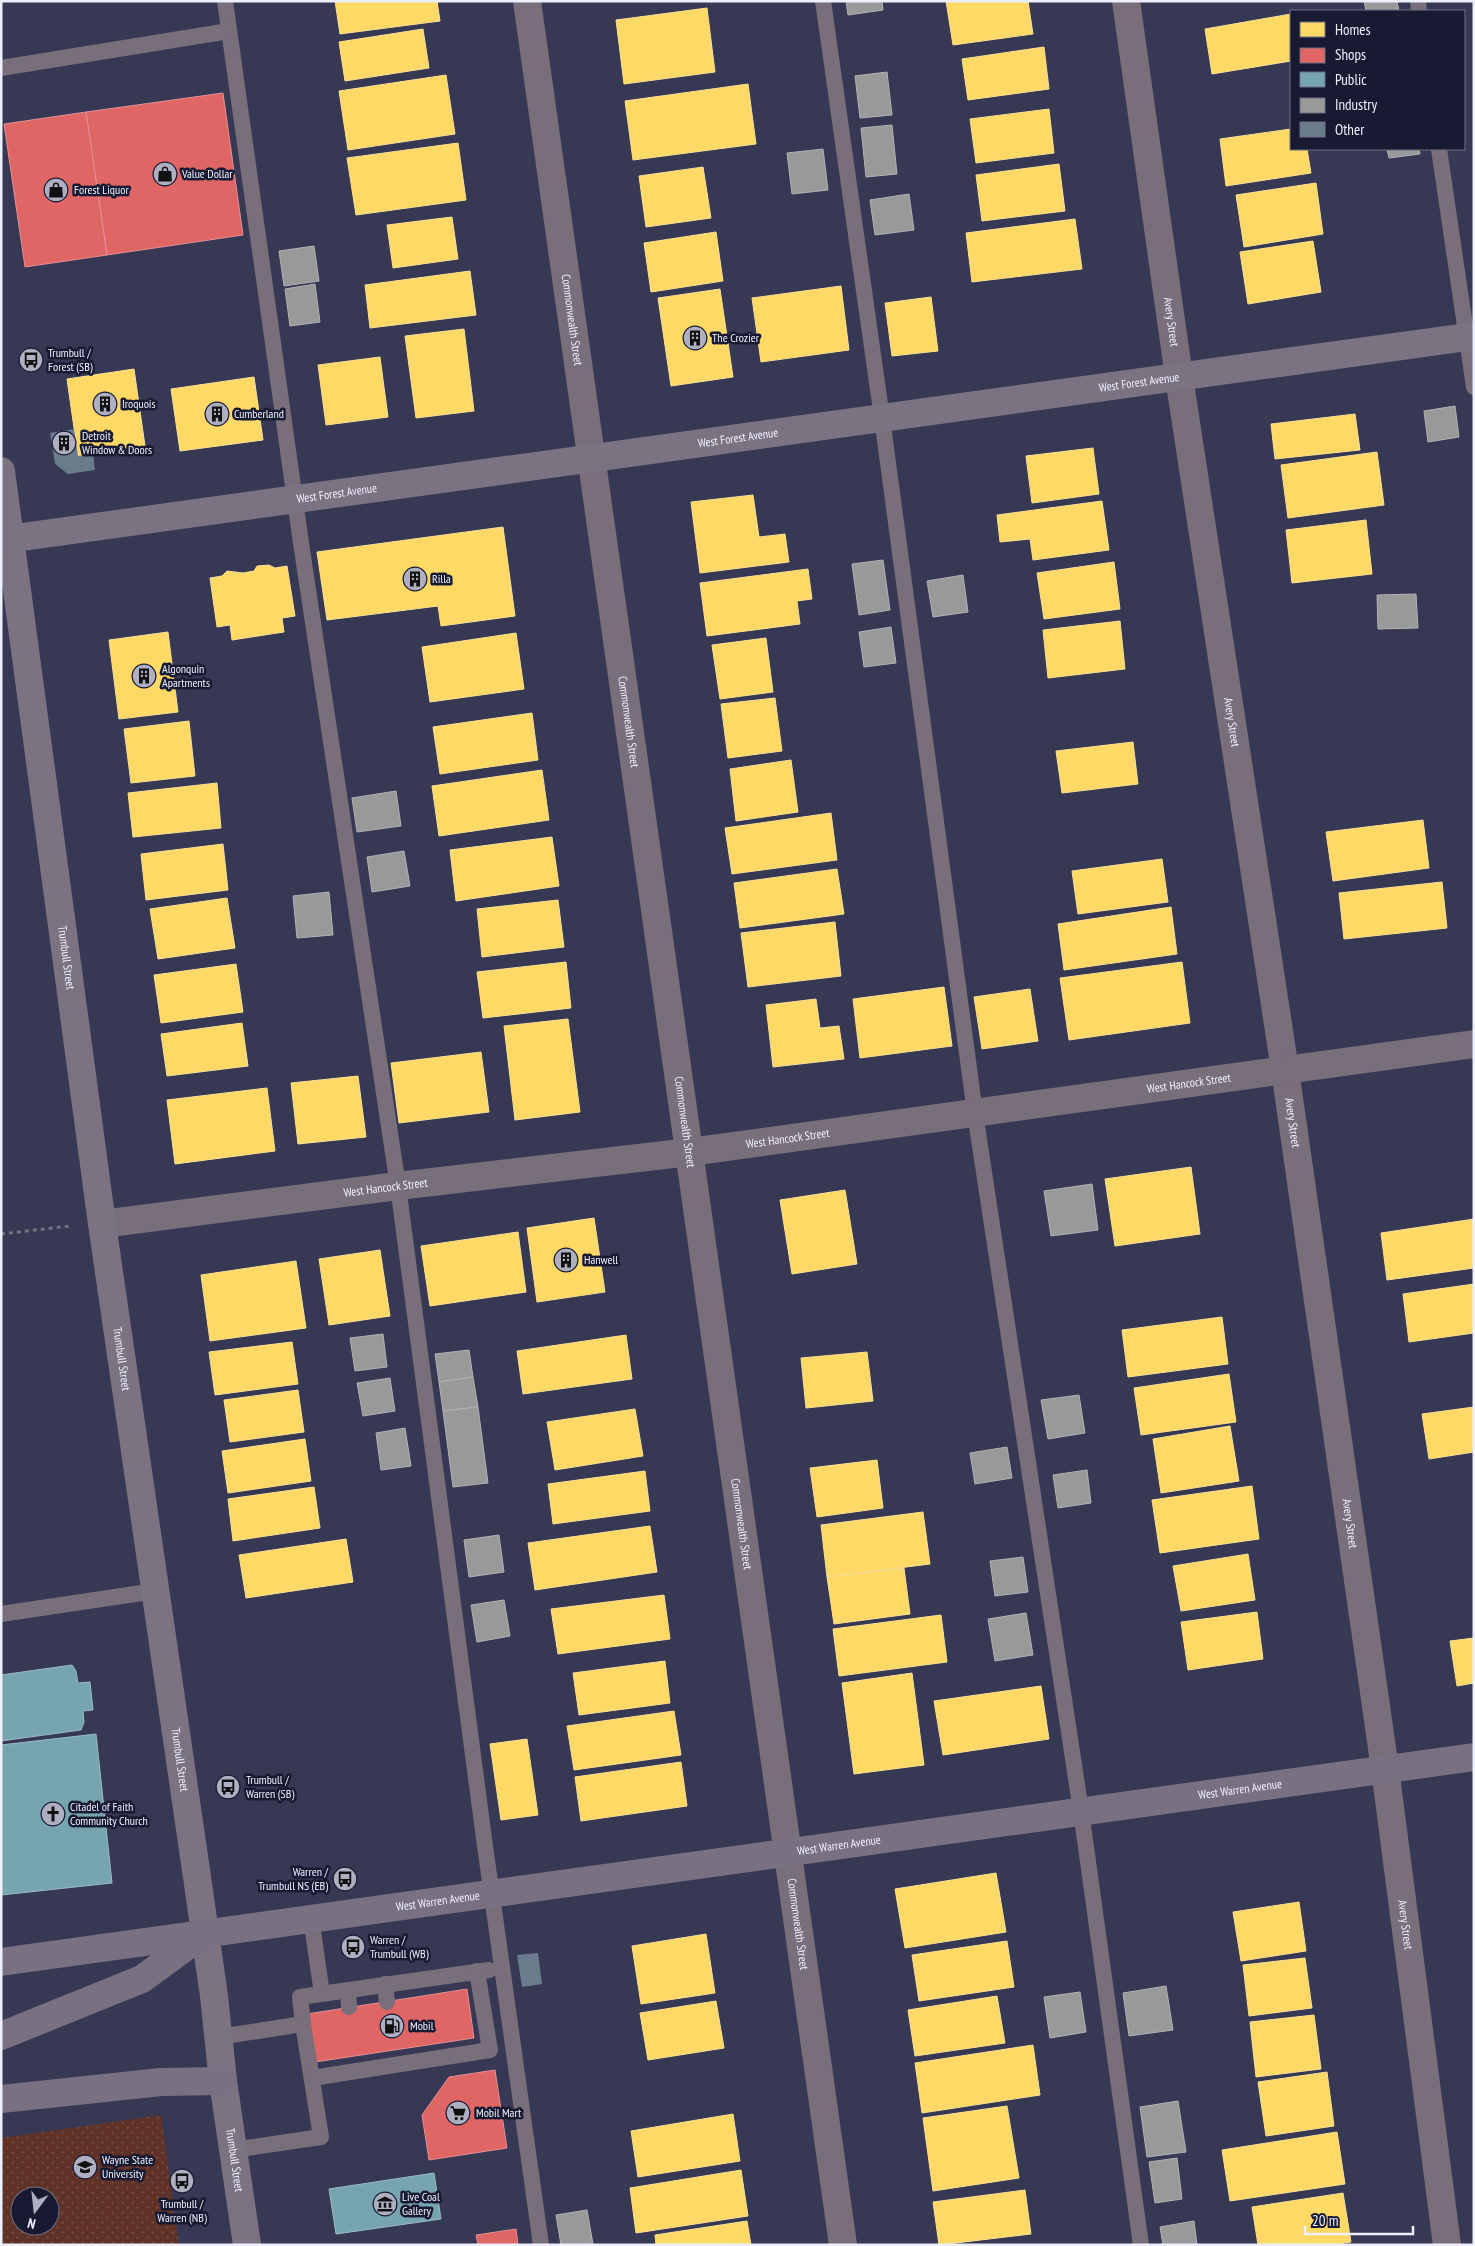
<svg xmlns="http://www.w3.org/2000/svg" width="1475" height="2246" font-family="'PT Sans Narrow',sans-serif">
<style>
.park{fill:url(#park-dots);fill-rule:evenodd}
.homes{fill:#ffd966;stroke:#fae094}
.shops{fill:#e06666;stroke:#e48f94}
.public{fill:#76a5af;stroke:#9abcc7}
.industry{fill:#999;stroke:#b2b3b7}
.building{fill:#6a7c8c}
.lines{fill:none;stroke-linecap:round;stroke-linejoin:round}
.path{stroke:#75717d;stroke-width:3;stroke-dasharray:4 4;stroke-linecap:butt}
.lane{stroke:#786f7a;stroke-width:16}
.street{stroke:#786f7a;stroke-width:28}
.secondary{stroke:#7b7381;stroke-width:28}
.primary{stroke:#797182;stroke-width:28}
.labels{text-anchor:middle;stroke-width:5;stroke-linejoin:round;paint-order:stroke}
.poi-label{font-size:12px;fill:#eef0fe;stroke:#171a31;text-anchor:start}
.street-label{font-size:12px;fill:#eef0fe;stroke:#171a31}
</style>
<defs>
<pattern id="park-dots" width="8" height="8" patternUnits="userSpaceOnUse" patternTransform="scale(1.25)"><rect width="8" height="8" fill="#5f3127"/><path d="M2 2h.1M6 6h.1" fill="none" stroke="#764f47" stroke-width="1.8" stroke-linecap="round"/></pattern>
</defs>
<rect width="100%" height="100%" fill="#373854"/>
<path class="park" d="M161,2115l18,130h-178v-107zM20,2196h30v30h-30z"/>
<g class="homes">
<path d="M335,1h102l3,20 -100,13z"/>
<path d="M946,1h82l5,33 -80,11z"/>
<path d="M707,8l8,64 -91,12 -8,-64z"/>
<path d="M1291,14v47l-79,13 -7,-45z"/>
<path d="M423,29l6,39 -84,13 -6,-39z"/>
<path d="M1044,47l5,42 -81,11 -6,-41z"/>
<path d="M446,75l9,59 -107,16 -9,-59z"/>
<path d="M748,84l8,60 -123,16 -8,-59z"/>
<path d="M1049,109l5,44 -78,10 -6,-44z"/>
<path d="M1291,129v20h16l4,24 -85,13 -6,-47z"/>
<path d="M458,143l8,57 -110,15 -9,-57z"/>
<path d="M1059,164l6,47 -83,10 -6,-46z"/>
<path d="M703,167l8,51 -65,9 -7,-51z"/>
<path d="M1316,183l7,51 -79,13 -8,-52z"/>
<path d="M452,217l6,42 -65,9 -6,-43z"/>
<path d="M1075,219l7,50 -110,13 -6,-49z"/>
<path d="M716,232l7,49 -72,11 -7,-49z"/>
<path d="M1313,241l8,51 -73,12 -8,-52z"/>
<path d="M470,271l6,44 -106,13 -5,-43z"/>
<path d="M841,286l8,64 -88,12 -9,-64z"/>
<path d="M720,289l13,88 -62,9 -13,-88z"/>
<path d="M931,297l7,54 -46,5 -7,-53z"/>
<path d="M464,329l10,82 -58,7 -11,-82z"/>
<path d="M380,357l8,60 -62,8 -8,-60z"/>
<path d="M134,369l11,77 -67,10 -11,-77z"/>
<path d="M254,377l9,63 -83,11 -9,-62z"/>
<path d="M1355,414l5,36 -85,9 -4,-35z"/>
<path d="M1093,448l6,46 -67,9 -6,-47z"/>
<path d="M1377,452l7,53 -96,13 -7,-53z"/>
<path d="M753,495l6,42 26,-3 4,28 -89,11 -9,-71z"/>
<path d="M1102,501l7,49 -76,10 -3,-21 -30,3 -3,-27z"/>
<path d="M1366,520l6,54 -80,9 -6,-53z"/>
<path d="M503,527l12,89 -74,10 -3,-20 -111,14 -10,-68z"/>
<path d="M1114,562l6,47 -76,10 -7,-46z"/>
<path d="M269,565l6,3 12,-2 8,50 -13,2 2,14 -52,8 -2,-15 -13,2 -7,-49 12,-2 5,-5 16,2 11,-2 3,-5z"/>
<path d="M808,569l4,30 -15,2 3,23 -93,12 -7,-53z"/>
<path d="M1120,621l5,48 -77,9 -5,-48z"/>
<path d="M168,632l10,80 -59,7 -10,-79z"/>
<path d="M516,633l8,56 -94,13 -8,-55z"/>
<path d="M766,638l7,54 -53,7 -8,-54z"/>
<path d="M775,698l7,53 -54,7 -7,-54z"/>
<path d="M532,713l6,47 -98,14 -7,-47z"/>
<path d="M189,721l6,55 -64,7 -7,-54z"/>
<path d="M1133,742l5,42 -76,9 -6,-42z"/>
<path d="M791,760l7,52 -62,9 -6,-52z"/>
<path d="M542,770l7,50 -110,16 -7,-50z"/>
<path d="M217,783l4,45 -88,9 -5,-44z"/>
<path d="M831,813l6,47 -105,14 -7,-46z"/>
<path d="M1423,820l6,48 -96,13 -7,-49z"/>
<path d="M552,837l7,49 -103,15 -6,-51z"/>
<path d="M223,844l5,46 -82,10 -5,-46z"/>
<path d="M1162,859l6,43 -90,12 -6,-43z"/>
<path d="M837,869l7,45 -104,14 -6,-45z"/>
<path d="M1442,882l5,46 -103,11 -5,-46z"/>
<path d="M227,898l8,50 -77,11 -8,-50z"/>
<path d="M558,900l6,47 -82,10 -5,-48z"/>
<path d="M1171,907l6,47 -113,16 -6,-46z"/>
<path d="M835,922l6,54 -93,11 -7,-54z"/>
<path d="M566,962l5,46 -88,10 -6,-46z"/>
<path d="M1182,962l8,61 -121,17 -9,-62z"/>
<path d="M236,964l7,48 -82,11 -7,-48z"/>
<path d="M944,987l8,59 -92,12 -7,-59z"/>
<path d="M1030,989l8,52 -56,8 -8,-52z"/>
<path d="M816,999l4,29 19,-2 5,33 -71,8 -7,-62z"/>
<path d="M568,1019l12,93 -65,8 -11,-94z"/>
<path d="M242,1023l6,43 -81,10 -6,-42z"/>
<path d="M481,1052l8,60 -90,11 -8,-60z"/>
<path d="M358,1076l8,61 -68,7 -7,-61z"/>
<path d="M267,1088l8,63 -100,13 -8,-64z"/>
<path d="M1191,1167l9,67 -85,12 -10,-67z"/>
<path d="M845,1190l12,74 -65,10 -12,-74z"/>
<path d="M594,1218l11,74 -68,10 -10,-74z"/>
<path d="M1474,1219v49l-87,12 -6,-47z"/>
<path d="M518,1232l8,60 -96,14 -9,-60z"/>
<path d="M380,1250l10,66 -61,9 -10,-66z"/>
<path d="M296,1261l10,67 -96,13 -9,-66z"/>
<path d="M1474,1284v49l-65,9 -6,-48z"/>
<path d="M1222,1317l6,47 -100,13 -6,-47z"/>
<path d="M626,1335l6,44 -109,15 -6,-43z"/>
<path d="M292,1342l6,42 -83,11 -6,-43z"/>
<path d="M867,1352l6,49 -67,7 -5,-50z"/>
<path d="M1229,1374l7,48 -95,13 -7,-47z"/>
<path d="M298,1390l6,42 -74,10 -6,-42z"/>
<path d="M1474,1407v45l-45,7 -7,-45z"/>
<path d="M635,1409l8,47 -88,14 -8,-48z"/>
<path d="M1230,1426l9,55 -78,12 -8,-54z"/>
<path d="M305,1439l6,42 -83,12 -6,-42z"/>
<path d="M877,1460l6,48 -66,9 -7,-49z"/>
<path d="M645,1471l5,40 -97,13 -5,-40z"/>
<path d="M1252,1486l7,53 -99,14 -8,-53z"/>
<path d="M314,1487l6,41 -87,13 -5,-42z"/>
<path d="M923,1512l7,52 -103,13 -6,-52z"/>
<path d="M650,1526l7,46 -122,18 -7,-47z"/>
<path d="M346,1539l7,43 -107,16 -7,-43z"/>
<path d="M1248,1554l7,46 -74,11 -8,-45z"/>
<path d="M904,1568l6,46 -76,10 -7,-47z"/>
<path d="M664,1595l6,44 -112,15 -7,-45z"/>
<path d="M1257,1612l6,47 -75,11 -7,-48z"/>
<path d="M941,1615l6,47 -108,14 -6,-47z"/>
<path d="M1474,1638v45l-17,3 -7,-45z"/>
<path d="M665,1661l5,42 -91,12 -6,-42z"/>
<path d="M912,1673l12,92 -70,9 -12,-91z"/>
<path d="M1041,1686l8,53 -106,16 -9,-54z"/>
<path d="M674,1711l7,44 -107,15 -7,-44z"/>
<path d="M527,1739l11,76 -37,5 -11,-76z"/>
<path d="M681,1762l6,44 -106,15 -6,-44z"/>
<path d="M996,1873l10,59 -101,16 -10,-59z"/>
<path d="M1299,1902l7,49 -65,10 -8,-49z"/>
<path d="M706,1934l9,59 -74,11 -9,-58z"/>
<path d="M1007,1941l7,46 -95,14 -7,-46z"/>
<path d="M1305,1958l7,50 -63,8 -6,-51z"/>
<path d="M997,1996l8,47 -90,13 -7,-46z"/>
<path d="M716,2001l8,47 -76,12 -8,-47z"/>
<path d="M1314,2015l7,54 -65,8 -6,-55z"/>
<path d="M1033,2045l7,50 -118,18 -7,-50z"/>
<path d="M1327,2072l7,54 -68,10 -8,-54z"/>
<path d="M1007,2106l12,72 -86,13 -10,-73z"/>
<path d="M733,2114l7,47 -102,16 -7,-46z"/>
<path d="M1337,2132l8,52 -115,17 -8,-51z"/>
<path d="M741,2170l7,46 -112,17 -6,-45z"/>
<path d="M1025,2190l6,44 -92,11 -6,-43z"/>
<path d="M1343,2193l8,49 -20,3h-73l-6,-38z"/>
<path d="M747,2221l4,24h-95l-1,-10z"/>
</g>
<g class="shops">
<path d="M223,93l20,142 -136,20 -21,-143z"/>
<path d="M86,112l21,143 -82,12 -21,-143z"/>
<path d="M467,1989l7,49 -159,24 -8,-48z"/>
<path d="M495,2070l12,78 -78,12 -7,-45 27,-38z"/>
<path d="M516,2229l2,16h-40l-2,-10z"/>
</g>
<g class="public">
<path d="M72,1665l4,6 2,12 12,-1 3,28 -10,1 1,11 -3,8 -80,11v-66z"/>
<path d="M96,1734l16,149 -111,12v-150z"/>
<path d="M434,2173l7,46 -105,15 -7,-45z"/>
</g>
<g class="industry">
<path d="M846,1h36l1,9 -35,5z"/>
<path d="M1364,1h33l2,10h-33z"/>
<path d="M887,72l5,43 -32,3 -5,-42z"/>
<path d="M892,125l5,49 -31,3 -5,-49z"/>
<path d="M823,149l5,41 -36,4 -5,-41z"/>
<path d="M1387,149h32l1,5 -31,4z"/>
<path d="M909,194l5,36 -39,5 -5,-35z"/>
<path d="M314,246l5,35 -35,5 -5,-35z"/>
<path d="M315,284l5,38 -30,4 -5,-37z"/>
<path d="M1455,406l4,31 -31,5 -4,-31z"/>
<path d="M883,560l7,50 -31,5 -7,-51z"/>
<path d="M963,575l5,37 -35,5 -6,-36z"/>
<path d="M1416,594l2,34 -40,1 -1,-34z"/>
<path d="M891,627l5,36 -32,4 -5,-35z"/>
<path d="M396,791l5,35 -44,6 -5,-34z"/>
<path d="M404,851l6,35 -38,6 -5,-35z"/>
<path d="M329,892l4,43 -36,3 -4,-42z"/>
<path d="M1092,1184l6,46 -47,6 -7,-45z"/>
<path d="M383,1334l4,33 -32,4 -5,-33z"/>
<path d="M469,1350l4,27 -34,5 -4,-28z"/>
<path d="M473,1377l5,30 -35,4 -4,-29z"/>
<path d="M390,1378l5,33 -32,5 -6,-33z"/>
<path d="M1079,1395l6,38 -37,6 -7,-39z"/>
<path d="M478,1407l10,76 -35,4 -10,-76z"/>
<path d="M405,1428l6,38 -30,4 -5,-37z"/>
<path d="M1007,1447l5,31 -37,6 -5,-31z"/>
<path d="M1087,1470l4,33 -33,5 -5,-33z"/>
<path d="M499,1535l5,37 -35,5 -5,-37z"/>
<path d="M1023,1557l5,35 -33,4 -5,-35z"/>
<path d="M504,1600l6,36 -33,6 -6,-37z"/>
<path d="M1026,1613l7,42 -38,6 -7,-42z"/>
<path d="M1166,1986l7,44 -44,6 -6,-43z"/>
<path d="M1080,1992l6,40 -36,6 -6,-41z"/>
<path d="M1178,2101l8,51 -39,5 -7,-50z"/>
<path d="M1177,2158l5,41 -27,4 -6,-41z"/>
<path d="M587,2210l6,34 -32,1 -5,-30z"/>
<path d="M1194,2221l3,24h-34l-3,-18z"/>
</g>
<g class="building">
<path d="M74,429l4,27 15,-2 2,16 -27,4 -13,-10 -5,-31z"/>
<path d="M538,1953l4,31 -20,3 -5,-32z"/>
</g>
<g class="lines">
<path class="path" d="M1,1234l69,-8"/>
<g class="lane">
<path d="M225,1l76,542 97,643 87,660 56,399"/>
<path d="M823,1l59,417 93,695 106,698 60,434"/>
<path d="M1418,1l1,10"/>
<path d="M1,68l228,-37"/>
<path d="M1439,149l35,238"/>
<path d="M1,1614l154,-23"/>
<path d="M311,1918l11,76"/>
<path d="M385,1984l2,18"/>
<path d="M348,1990l1,17"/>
<path d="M303,2024l-3,-27 189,-27"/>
<path d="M219,2037l84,-13 18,113 -88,13"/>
<path d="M312,2078l178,-28 -13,-79"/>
</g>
<g class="street">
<path id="s1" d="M527,1l316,2244"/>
<path id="s2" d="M1126,1l53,376 106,693 100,699 62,476"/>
<path id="s3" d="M102,1224l296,-38 292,-34 784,-108"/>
</g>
<g class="secondary">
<path id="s4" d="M1,471l101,753 96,660 16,112 9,85 24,164"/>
<path id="s5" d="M1,540l1473,-204"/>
</g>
<g class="primary">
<path id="s6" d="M1,1962l1473,-205"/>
<path d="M1,2036l141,-57 60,-44"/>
<path d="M1,2099l160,-17 62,-1"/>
</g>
</g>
<defs>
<g id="shop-disc" transform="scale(1.25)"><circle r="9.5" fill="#aeb0c2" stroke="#171a31"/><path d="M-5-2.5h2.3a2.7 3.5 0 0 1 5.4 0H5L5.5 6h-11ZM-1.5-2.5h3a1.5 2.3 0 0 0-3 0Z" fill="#111"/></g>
<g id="building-disc" transform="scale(1.25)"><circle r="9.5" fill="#aeb0c2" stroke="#171a31"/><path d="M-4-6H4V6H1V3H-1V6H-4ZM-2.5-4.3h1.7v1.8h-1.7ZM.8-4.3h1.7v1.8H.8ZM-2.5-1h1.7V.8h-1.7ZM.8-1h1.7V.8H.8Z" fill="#111"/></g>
<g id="bus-disc" transform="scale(1.25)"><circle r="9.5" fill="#aeb0c2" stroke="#171a31"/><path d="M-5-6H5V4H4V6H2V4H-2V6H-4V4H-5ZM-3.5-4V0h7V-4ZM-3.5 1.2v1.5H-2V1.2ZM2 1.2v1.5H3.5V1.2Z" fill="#111"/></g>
<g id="church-disc" transform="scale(1.25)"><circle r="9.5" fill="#aeb0c2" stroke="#171a31"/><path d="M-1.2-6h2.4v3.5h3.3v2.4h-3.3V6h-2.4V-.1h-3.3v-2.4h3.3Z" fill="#111"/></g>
<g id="fuel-disc" transform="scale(1.25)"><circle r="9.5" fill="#aeb0c2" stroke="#171a31"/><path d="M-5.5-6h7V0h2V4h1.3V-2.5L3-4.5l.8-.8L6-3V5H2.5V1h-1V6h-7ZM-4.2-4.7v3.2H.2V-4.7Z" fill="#111"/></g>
<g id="supermarket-disc" transform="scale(1.25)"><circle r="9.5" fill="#aeb0c2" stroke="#171a31"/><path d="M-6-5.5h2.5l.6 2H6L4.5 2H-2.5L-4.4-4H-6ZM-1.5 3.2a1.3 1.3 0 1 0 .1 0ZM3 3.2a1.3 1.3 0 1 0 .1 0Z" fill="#111"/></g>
<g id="university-disc" transform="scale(1.25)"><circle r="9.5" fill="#aeb0c2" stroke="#171a31"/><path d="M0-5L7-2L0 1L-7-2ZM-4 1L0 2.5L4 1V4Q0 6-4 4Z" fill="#111"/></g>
<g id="museum-disc" transform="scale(1.25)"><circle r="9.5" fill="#aeb0c2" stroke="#171a31"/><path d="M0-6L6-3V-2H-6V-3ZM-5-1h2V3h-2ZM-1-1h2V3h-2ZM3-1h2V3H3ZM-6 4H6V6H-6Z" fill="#111"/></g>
</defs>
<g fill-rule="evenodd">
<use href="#shop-disc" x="165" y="174"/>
<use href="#shop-disc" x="56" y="190"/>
<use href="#building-disc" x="695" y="338"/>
<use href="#bus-disc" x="31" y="360"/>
<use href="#building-disc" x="105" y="404"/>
<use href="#building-disc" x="217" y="414"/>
<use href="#building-disc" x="64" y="443"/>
<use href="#building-disc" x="415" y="579"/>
<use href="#building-disc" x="144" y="676"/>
<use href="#building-disc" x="566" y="1260"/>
<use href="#bus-disc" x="228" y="1787"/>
<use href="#church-disc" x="53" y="1814"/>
<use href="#bus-disc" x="345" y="1879"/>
<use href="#bus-disc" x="353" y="1947"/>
<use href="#fuel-disc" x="392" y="2026"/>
<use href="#supermarket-disc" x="458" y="2113"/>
<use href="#university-disc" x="85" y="2167"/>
<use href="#bus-disc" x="182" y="2181"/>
<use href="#museum-disc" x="385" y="2204"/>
</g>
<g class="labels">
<g class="poi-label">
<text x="182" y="178">Value Dollar</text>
<text x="74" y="194">Forest Liquor</text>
<text x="712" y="342">The Crozier</text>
<text x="48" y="357">Trumbull /<tspan x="48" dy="14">Forest (SB)</tspan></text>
<text x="122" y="408">Iroquois</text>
<text x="234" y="418">Cumberland</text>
<text x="82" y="440">Detroit<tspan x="82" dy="14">Window &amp; Doors</tspan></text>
<text x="432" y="583">Rilla</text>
<text x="162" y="673">Algonquin<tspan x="162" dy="14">Apartments</tspan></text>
<text x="584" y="1264">Hanwell</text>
<text x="246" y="1784">Trumbull /<tspan x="246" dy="14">Warren (SB)</tspan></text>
<text x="70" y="1811">Citadel of Faith<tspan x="70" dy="14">Community Church</tspan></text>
<text x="328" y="1876" text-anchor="end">Warren /<tspan x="328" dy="14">Trumbull NS (EB)</tspan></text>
<text x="370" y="1944">Warren /<tspan x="370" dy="14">Trumbull (WB)</tspan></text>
<text x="410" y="2030">Mobil</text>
<text x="476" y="2117">Mobil Mart</text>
<text x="102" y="2164">Wayne State<tspan x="102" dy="14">University</tspan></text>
<text x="402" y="2201">Live Coal<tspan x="402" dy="14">Gallery</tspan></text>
<text x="182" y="2208" text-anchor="middle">Trumbull /<tspan x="182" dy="14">Warren (NB)</tspan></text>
</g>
<g class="street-label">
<text dy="4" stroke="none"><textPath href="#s1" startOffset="322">Commonwealth Street</textPath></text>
<text dy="4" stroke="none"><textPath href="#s2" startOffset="324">Avery Street</textPath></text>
<text dy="4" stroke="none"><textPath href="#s5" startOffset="1149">West Forest Avenue</textPath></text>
<text dy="4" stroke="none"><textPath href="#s5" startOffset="744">West Forest Avenue</textPath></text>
<text dy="4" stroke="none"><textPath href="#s5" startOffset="339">West Forest Avenue</textPath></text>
<text dy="4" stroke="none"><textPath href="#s1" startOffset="728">Commonwealth Street</textPath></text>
<text dy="4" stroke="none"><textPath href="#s2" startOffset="729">Avery Street</textPath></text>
<text dy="4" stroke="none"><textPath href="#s4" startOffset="491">Trumbull Street</textPath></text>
<text dy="4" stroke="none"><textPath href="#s3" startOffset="1096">West Hancock Street</textPath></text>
<text dy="4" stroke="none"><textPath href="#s2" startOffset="1134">Avery Street</textPath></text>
<text dy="4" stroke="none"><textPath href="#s1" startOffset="1132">Commonwealth Street</textPath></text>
<text dy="4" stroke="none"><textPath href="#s3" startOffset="691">West Hancock Street</textPath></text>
<text dy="4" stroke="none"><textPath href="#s3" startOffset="286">West Hancock Street</textPath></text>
<text dy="4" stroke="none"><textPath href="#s4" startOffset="896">Trumbull Street</textPath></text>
<text dy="4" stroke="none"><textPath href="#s2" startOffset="1539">Avery Street</textPath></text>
<text dy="4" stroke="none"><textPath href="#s1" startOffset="1538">Commonwealth Street</textPath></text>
<text dy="4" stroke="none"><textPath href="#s4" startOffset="1301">Trumbull Street</textPath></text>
<text dy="4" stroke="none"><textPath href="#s6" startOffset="1251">West Warren Avenue</textPath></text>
<text dy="4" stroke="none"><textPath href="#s6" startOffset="846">West Warren Avenue</textPath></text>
<text dy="4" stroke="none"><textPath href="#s6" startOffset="441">West Warren Avenue</textPath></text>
<text dy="4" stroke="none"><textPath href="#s2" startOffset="1944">Avery Street</textPath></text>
<text dy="4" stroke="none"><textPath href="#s1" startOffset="1942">Commonwealth Street</textPath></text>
<text dy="4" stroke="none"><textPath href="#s4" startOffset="1705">Trumbull Street</textPath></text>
</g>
</g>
<rect width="1475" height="2246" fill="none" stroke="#eef0fe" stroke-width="5"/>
<rect x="1290" y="10" width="175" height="140" fill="#171a31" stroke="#6d7083"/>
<rect x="1300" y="22" width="25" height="15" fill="#ffd966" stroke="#6d7083"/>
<text x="1335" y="35" font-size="15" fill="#eef0fe">Homes</text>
<rect x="1300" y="48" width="25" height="15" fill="#e06666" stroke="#6d7083"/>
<text x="1335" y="60" font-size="15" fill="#eef0fe">Shops</text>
<rect x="1300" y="72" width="25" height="15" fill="#76a5af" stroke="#6d7083"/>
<text x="1335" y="85" font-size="15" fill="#eef0fe">Public</text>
<rect x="1300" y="98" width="25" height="15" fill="#999999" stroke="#6d7083"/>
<text x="1335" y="110" font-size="15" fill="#eef0fe">Industry</text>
<rect x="1300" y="122" width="25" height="15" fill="#6a7c8c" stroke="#6d7083"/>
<text x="1335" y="135" font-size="15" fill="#eef0fe">Other</text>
<g transform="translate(35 2211) rotate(195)"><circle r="24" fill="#171a31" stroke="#6d7083"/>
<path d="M0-4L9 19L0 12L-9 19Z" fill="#aeb0c2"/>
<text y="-8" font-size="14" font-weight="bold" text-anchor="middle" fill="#eef0fe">N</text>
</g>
<path d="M1305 2226v8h108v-8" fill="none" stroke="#eef0fe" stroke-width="2.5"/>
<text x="1312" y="2226" font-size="15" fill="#eef0fe" stroke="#171a31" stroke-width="4" paint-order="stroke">20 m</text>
</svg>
